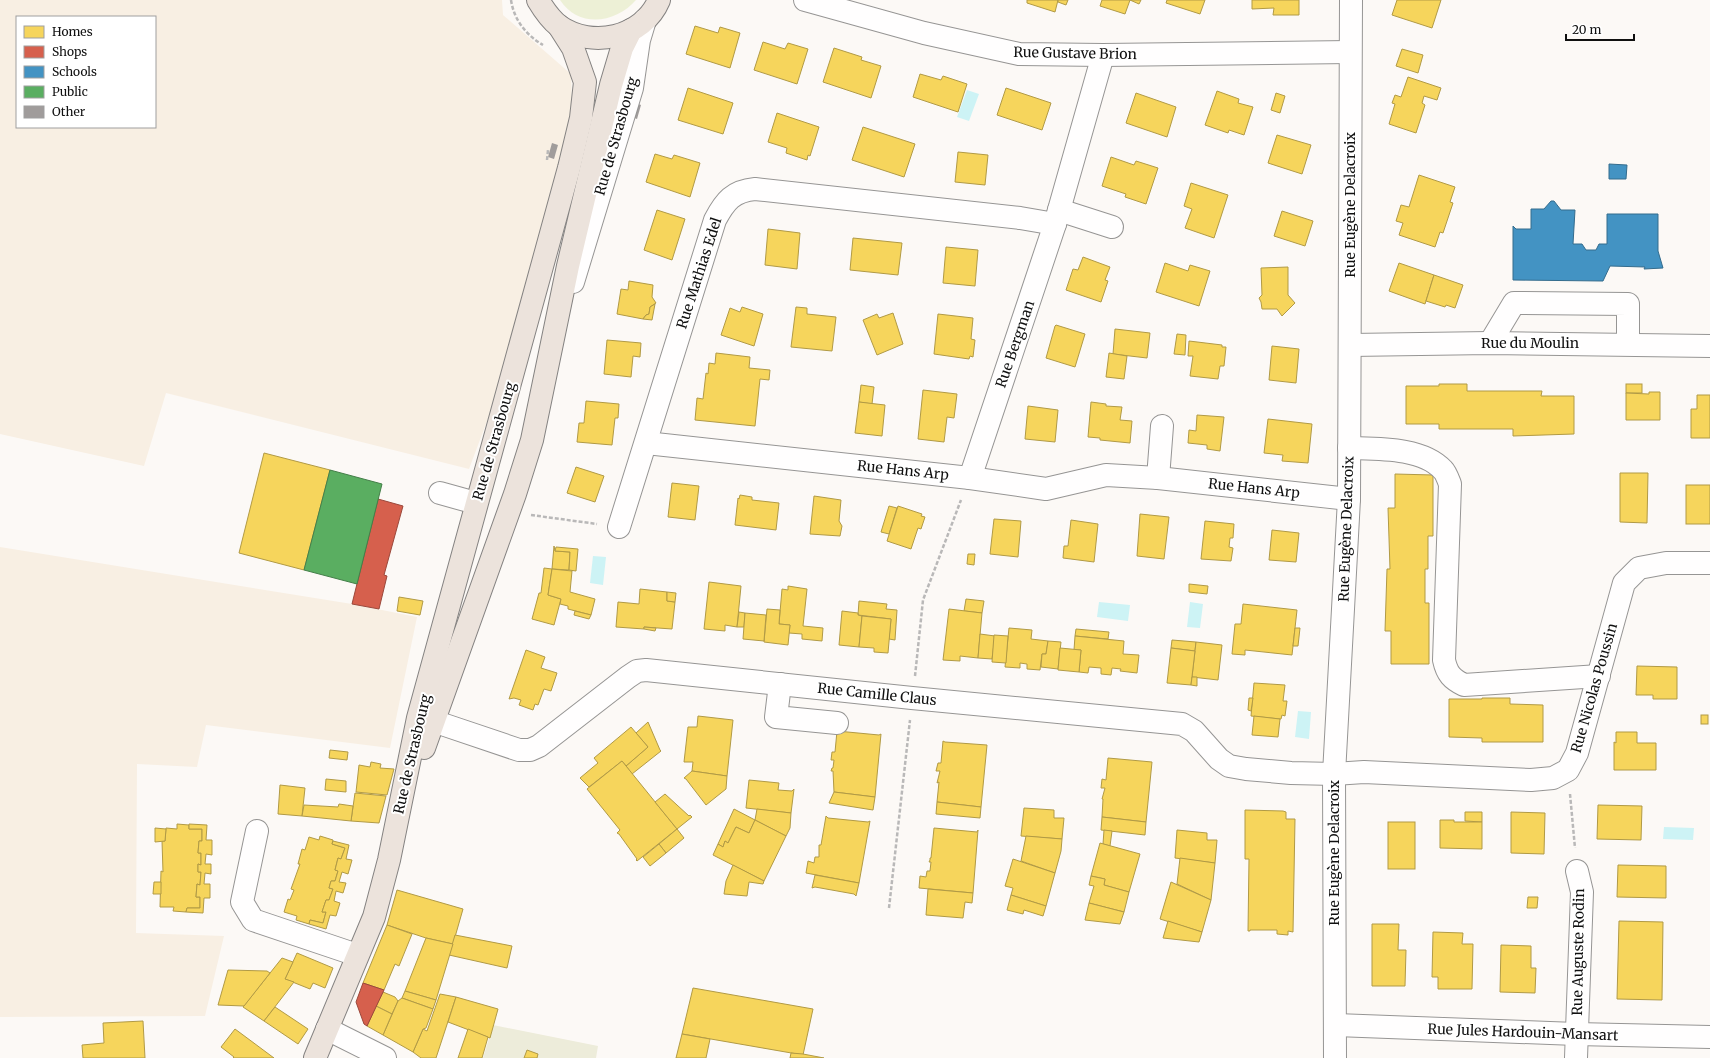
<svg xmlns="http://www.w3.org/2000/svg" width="1710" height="1058" font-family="Merriweather,serif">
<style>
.farmland{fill:#f8efe3;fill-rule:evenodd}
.green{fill:#edf0d6}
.cemetery{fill:#edecda}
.water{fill:#cdf3f5}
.homes{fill:#f6d55c;stroke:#b19a45}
.shops{fill:#d6604d;stroke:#9b483b}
.schools{fill:#4393c3;stroke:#346c8d}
.public{fill:#5aae61;stroke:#447f49}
.building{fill:#a09c9b}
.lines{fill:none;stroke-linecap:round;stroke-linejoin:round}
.minor-casing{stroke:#969594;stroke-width:24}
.major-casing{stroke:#848281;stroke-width:24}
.path{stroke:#b9b8b8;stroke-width:2.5;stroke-dasharray:4 2;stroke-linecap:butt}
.minor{stroke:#fffefe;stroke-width:22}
.major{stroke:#ece3dc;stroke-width:22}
.labels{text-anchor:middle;stroke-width:4;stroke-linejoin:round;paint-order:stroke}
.street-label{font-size:14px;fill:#101010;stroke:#fff}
</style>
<rect width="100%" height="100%" fill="#fcf9f6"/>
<g class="farmland">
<path d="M0,0h502l1,15 68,59 4,114 -106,281 -303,-76 -22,73 -144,-32zM17,17h138v110h-138z"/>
<path d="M0,547l352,57 65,13 -27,131 -184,-23 -9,42 -60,-3 -1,169 88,3 -19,80 -205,1z"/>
</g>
<path class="green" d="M560,0h76c-20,23 -57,29 -76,0z"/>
<path class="cemetery" d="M493,1025l105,21 -2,12h-113z"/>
<g class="water">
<path d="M967,90l12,4 -10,27 -12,-4z"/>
<path d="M593,556l13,1 -3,28 -13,-2z"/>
<path d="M1099,602l31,3 -2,16 -31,-4z"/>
<path d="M1190,602l13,2 -3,24 -13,-1z"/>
<path d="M1298,711l13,1 -2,27 -14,-2z"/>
<path d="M1664,827l30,1 -1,12 -30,-1z"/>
</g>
<g class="homes">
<path d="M1027,0h31l-3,12 -28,-9z"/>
<path d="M1058,0h10l-2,5 -8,-3z"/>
<path d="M1102,0h28l-5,14 -25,-8z"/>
<path d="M1130,0h11l-2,4z"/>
<path d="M1167,0h38l-5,14 -34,-11z"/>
<path d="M1252,0h47v15h-26l1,-7 -22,1z"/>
<path d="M1397,0h44l-9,28 -40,-13z"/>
<path d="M695,26l23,7 2,-6 20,6 -10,35 -44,-14z"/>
<path d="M763,42l22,7 3,-6 20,6 -11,35 -43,-14z"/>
<path d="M834,48l28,9 -1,3 20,6 -10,32 -48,-16z"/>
<path d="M1402,49l21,6 -5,18 -22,-7z"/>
<path d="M920,74l21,6 2,-4 24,8 -9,28 -45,-15z"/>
<path d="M1408,77l33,11 -4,12 -13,-4 -2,7 3,2 -9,28 -27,-9 6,-20 -3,-1 3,-8 6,2z"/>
<path d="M688,88l45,15 -10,31 -45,-14z"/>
<path d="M1006,88l45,15 -9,27 -45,-15z"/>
<path d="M1217,91l22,8 -1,4 15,4 -9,28 -15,-5 -1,3 -23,-8z"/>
<path d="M1136,93l40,14 -9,30 -41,-14z"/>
<path d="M1276,93l9,3 -5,17 -9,-3z"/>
<path d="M777,113l42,14 -9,29 -2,-1 -1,5 -21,-7 1,-5 -19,-6z"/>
<path d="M863,127l52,17 -11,33 -52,-17z"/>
<path d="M1277,135l34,10 -9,29 -34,-11z"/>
<path d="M958,152l30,3 -3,30 -30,-3z"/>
<path d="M655,154l17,5 2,-4 26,8 -10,34 -44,-15z"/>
<path d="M1111,157l23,8 2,-4 22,7 -12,36 -21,-7 1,-3 -24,-8z"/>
<path d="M1419,175l36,12 -5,15 3,1 -10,30 -3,-1 -5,15 -36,-12 4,-12 -7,-2 5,-16 8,2z"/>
<path d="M1191,183l37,12 -14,43 -29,-10 7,-19 -8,-3z"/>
<path d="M657,210l28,9 -13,41 -28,-10z"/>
<path d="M1282,211l31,10 -8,25 -31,-10z"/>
<path d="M768,229l32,4 -3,36 -32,-4z"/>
<path d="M853,238l49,5 -4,32 -48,-5z"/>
<path d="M946,247l32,3 -3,36 -32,-3z"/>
<path d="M1083,257l27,10 -5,13 3,1 -7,21 -35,-12 7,-21 5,1z"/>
<path d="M1165,263l23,8 2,-6 20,6 -11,35 -43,-14z"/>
<path d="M1399,263l35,12 -9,29 -36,-13z"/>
<path d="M1288,267v28l7,8 -13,13 -5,-7h-15l-1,-7 -2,-4 3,-3 -1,-27z"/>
<path d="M1434,275l29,10 -8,23 -9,-3 -1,2 -19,-6z"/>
<path d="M629,281l24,4 -1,12 4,6 -6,4 -1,7 -3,1 -3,4 -26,-5 4,-25 7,1z"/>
<path d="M655,304l-3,16 -9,-1 3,-4 3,-1 1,-7z"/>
<path d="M742,307l21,7 -9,32 -33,-11 9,-27 10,4z"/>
<path d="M796,307l11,1v6l29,3 -4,34 -41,-4z"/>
<path d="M893,313l10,31 -26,11 -14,-35 14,-6 2,4z"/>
<path d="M938,314l35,4 -2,21 4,1 -2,17 -3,-1 -1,3 -35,-5z"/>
<path d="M1056,325l29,9 -10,33 -29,-9 9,-32z"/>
<path d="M1115,329l35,4 -3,25 -34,-4z"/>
<path d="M1177,334l9,1 -1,20 -11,-1z"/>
<path d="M607,340l34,3 -1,14 -7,-1 -2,21 -27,-3z"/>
<path d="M1189,341l33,4v2h4l-2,19h-4l-2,13 -28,-3 3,-20h-5z"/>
<path d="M1272,346l27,3 -3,34 -27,-3z"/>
<path d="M716,353l34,4 -1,11 21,2 -1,10 -9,-1 -5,47 -60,-6 2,-22 6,1 3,-26 2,1 1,-11 6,1z"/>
<path d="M1109,353l18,3 -3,23 -18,-2z"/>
<path d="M1439,384h28v7h75l-1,5h33v38l-61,2v-7h-74v-5h-33v-38h33z"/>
<rect x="1626" y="384" width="16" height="9"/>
<path d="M861,385l13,2 -2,17 -13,-2z"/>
<path d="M923,390l34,4 -3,24 -7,-1 -3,25 -26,-3z"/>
<path d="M1649,392h11v28h-34v-27l23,1z"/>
<path d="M1697,395h13v43h-19v-29h6z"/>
<path d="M586,401l33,3 -1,14h-3l-3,27 -35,-3 2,-19h5z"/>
<path d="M859,402l26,3 -3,31 -27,-3z"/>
<path d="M1091,402l15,2v2l16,1 -2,13 12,1 -2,22 -30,-3v-2l-12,-1z"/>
<path d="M1028,406l30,4 -3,32 -30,-3z"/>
<path d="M1197,415l27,2 -4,34 -13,-2v-4l-19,-2 1,-13 7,1z"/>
<path d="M1268,419l44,5 -4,39 -26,-2 1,-6 -19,-2z"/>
<path d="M264,453l66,17 -26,100 -65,-17z"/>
<path d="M576,467l28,9 -9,26 -28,-9z"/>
<path d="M1620,473h28l-1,50 -27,-1z"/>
<path d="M1395,474l38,1v61h-5v33h-3v34h4v61h-38v-33h-6l2,-62h3l-2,-61h7z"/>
<path d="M672,483l27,3 -4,34 -27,-3z"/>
<rect x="1686" y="485" width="24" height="39"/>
<path d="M740,495l12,2v3l27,3 -3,27 -41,-5 3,-27 1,1z"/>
<path d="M814,496l27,4 -2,21 3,5 -2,10 -30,-2z"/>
<path d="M889,506l8,2 -8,26 -8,-2z"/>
<path d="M898,506l24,8 -1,2 4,1 -4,12 -3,-1 -7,21 -24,-8z"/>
<path d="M1140,514l29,3 -5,42 -27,-3z"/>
<path d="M994,519l27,2 -3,36 -28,-3z"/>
<path d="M1071,520l27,4 -4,38 -31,-4 1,-12h4z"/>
<path d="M1205,521l29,3 -1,14h-3l-1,9 4,1 -2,13 -30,-2z"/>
<path d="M1272,530l27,3 -3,29 -27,-2z"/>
<path d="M554,546l1,5 15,1 -1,18 -17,-1z"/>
<path d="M556,547l22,2 -2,22 -7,-1 1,-18 -15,-1z"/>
<path d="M968,554h7l-1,11 -7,-1z"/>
<path d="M544,568l8,1 -4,26 13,4 -7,26 -22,-6 7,-26h2z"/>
<path d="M552,569l20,2 -2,21 25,7 -4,16 -23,-6v-3l-8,-2 1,-5 -13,-4z"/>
<path d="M709,582l32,4 -4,41 -12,-2v6l-21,-2z"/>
<path d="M1189,584l19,2 -1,8 -18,-2z"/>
<path d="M788,586l19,3 -4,37 20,2 -1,13 -20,-2v-5l-13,-1 1,-8 -11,-1 3,-35 6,1z"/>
<path d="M640,589l27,3v9l8,1 -3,27 -28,-2v2l-28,-2 2,-25 21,2z"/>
<path d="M667,592l9,1 -1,9 -8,-1z"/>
<path d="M399,597l24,4 -3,14 -23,-4z"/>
<path d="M966,599l18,2 -2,12 -18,-2z"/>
<path d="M859,601l28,3 -1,5 11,1 -2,30 -6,-1 2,-20 -33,-4z"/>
<path d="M1243,604l54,6 -5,45 -47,-5v5l-13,-1 3,-30h6z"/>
<path d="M767,609l13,1 -1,14 11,1 -2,20 -24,-3z"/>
<path d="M949,609l33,4 -4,45 -18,-2v5l-17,-1z"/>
<path d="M575,611l16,4 -2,4 -15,-4z"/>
<path d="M842,611l16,2v2l4,1 -3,31 -20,-2z"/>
<path d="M739,612l6,1 -1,14h-7z"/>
<path d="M745,613l21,2 -2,26 -21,-2z"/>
<path d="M862,616l29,3 -3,34 -14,-1v-4l-15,-1z"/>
<path d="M644,627l12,1 -1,3 -11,-2z"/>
<path d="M1009,628l23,2 -1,9 17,2 -2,13h-4l-2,16 -13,-1v-5l-7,-1v5l-15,-1z"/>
<path d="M1295,628h5l-2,18h-5z"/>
<path d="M1076,629l33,3 -1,7 -33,-3z"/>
<path d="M980,634l15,2 -3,23 -14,-1z"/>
<path d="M994,635l14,1 -2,27 -14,-1z"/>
<path d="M1075,636l49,5 -1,13 16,1 -2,18 -17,-2 1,-2 -9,-1 -1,7 -10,-1v-6l-12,-1 -1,6 -9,-1 2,-22h-7z"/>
<path d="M1172,640l24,2 -1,9 -24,-3z"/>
<path d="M1048,641l13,1 -3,27 -17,-2 1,-13h4z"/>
<path d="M1196,642l26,3 -4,35 -26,-3z"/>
<path d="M1060,648l21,2 -2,22 -21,-2z"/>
<path d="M1171,648l24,3 -4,34 -24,-2z"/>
<path d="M526,650l19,7 -4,11 16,5 -6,18 -7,-2 -6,16 -3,-1 -2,6 -14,-5 2,-5 -7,-2 -5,1z"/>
<path d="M1637,666l40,1v32h-24v-4h-17z"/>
<path d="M1192,677h5v9l-6,-1z"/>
<path d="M1254,683l31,2 -2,16h4l-2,15 -3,-1 -1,4h-1l-29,-3z"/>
<path d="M1249,698h4l-2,13 -3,-1z"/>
<path d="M1482,698h28v6l33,1v37h-61v-4l-33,-1v-38h33z"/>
<rect x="1701" y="715" width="7" height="9"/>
<path d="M698,716l35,4 -6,56 -35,-5 1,-9h-9l4,-35h9z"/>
<path d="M1254,716l26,3 -2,18 -26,-2z"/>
<path d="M648,722l12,28 1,1 -29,23 -6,-8 22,-19 -12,-14z"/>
<path d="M631,727l17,20 -22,19 -4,-5 -33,26 -9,-9 18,-15 -4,-5z"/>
<path d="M837,731l42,4 2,-1 -6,63 -41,-5 -1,-21h-2l1,-3h1l1,-8h-3l1,-8h3z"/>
<path d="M1616,732h21v11h19v27h-42v-28l2,1z"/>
<path d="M943,741l2,1 42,3 -6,62 -44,-5 2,-20 -2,1 3,-12h-4l2,-8h3z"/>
<path d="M330,750l18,2 -1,8 -18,-2z"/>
<path d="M1108,758l44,4 -6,60 -44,-5 1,-18h-1l3,-11h-4l1,-9 4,1z"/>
<path d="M622,761l55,68 -40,32 -1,-1 1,-1 -18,-25 -2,-1 3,-3 -33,-41z"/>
<path d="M371,762l10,2 -1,4 14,1 -7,26 -31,-3 3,-27 11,2z"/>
<path d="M692,771l35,5 -1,13 -20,16 -20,-26 -2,-1z"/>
<path d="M326,779l20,2v11l-21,-2z"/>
<path d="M749,780l30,3 -1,7 14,1 2,-2 -3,24 -45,-5z"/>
<path d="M280,785l25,3 -3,28 -24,-2z"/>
<path d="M834,792l41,5 -2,13 -44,-7z"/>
<path d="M355,793l31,3 -7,27 -28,-2z"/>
<path d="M665,794l24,22 1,-1 2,2 -15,12 -22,-27z"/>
<path d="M937,802l44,5 -1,11 -44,-4z"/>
<path d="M339,804l14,2 -2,15 -49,-5 2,-11 34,2z"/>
<path d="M1598,805l44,1 -1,34 -44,-1z"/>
<path d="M1024,808l30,2v8h10l-2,21 -41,-3z"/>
<path d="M734,809l21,11 -6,13 -13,-6 -8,16 -3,-2 -2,6 -5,-3z"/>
<path d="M757,809l34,4 -1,15 -4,8 -31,-16z"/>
<path d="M1245,810l38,1 3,1v7h9l-2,113 -5,-1v4l-11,-1v-4h-27v1h-2l1,-72h-4z"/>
<path d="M1465,812h17v10l-17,-1z"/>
<path d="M1511,812l34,1 -1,41 -33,-1z"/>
<path d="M826,816l2,2 40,4 2,-1 -11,62 -53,-10 2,-12 6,2 1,-6h4v-12h2z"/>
<path d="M1102,817l44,5 -1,13 -44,-5z"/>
<path d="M755,820l31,16 -22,45 -51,-26 5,-11 5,3 2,-6 3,2 8,-16 13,6z"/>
<path d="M1440,820h14v2h28v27l-42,-1z"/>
<rect x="1388" y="822" width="27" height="47"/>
<path d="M177,824l12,1v4h13v12h-3l-1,12h3v12l-3,-1v8h3l-1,13 -3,-1 -1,13h4v11h-13l-1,4 -13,-1 1,-4h-14l1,-36 2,1 -1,-31h3l1,-13 11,1z"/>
<path d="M189,824l18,1 -1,15h6v15l-6,-1 -1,10h6v10l-6,-1 -1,11h6v14h-6l-1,15 -17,-1 1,-4h13v-11h-4l1,-13 3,1 1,-13h-3v-8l3,1v-12h-3l1,-12h3v-12h-13z"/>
<path d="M155,828l11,1 -1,12 -10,1z"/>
<path d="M934,828l43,4 1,-2 -5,63 -54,-5 1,-12 6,1 1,-6h3l1,-9h-2l1,-2v-2h1z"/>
<path d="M677,829l7,9 -18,15 -7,-9z"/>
<path d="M1104,830l8,1 -2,15 -7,-2z"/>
<path d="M1177,830l30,3v7h10l-2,23 -40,-5z"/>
<path d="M320,836l13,4 -1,4 13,4 -4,11 -3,-1 -3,12 3,1 -3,10h-4l-2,7 4,1 -4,11h-3l-4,12h4l-3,11 -13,-3 -1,4 -13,-4 1,-4 -13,-4 4,-13 2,1 4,-10 -3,-1 9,-25h-2l4,-15 3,1 4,-13 10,3z"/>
<path d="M1026,836l36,3 -1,12 -6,22 -34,-12z"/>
<path d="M333,841l16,4 -3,14 6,1 -4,14 -6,-2 -3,10 7,1 -3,10 -7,-2 -2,10 6,2 -4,13 -6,-1 -4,14 -17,-5 1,-4 13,3 3,-11h-4l4,-12h3l4,-11 -4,-1 2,-7h4l3,-10 -3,-1 3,-12 3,1 4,-11 -13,-4z"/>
<path d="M1100,843l40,11 -11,38 -25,-7 1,-6 -14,-3z"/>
<path d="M659,844l7,9 -16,13 -7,-9z"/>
<path d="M1180,858l35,5 -4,37 -34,-16z"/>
<path d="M1013,859l42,14 -9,33 -35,-11 2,-7 -8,-2z"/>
<path d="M733,865l31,16 -1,3 -14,-2 -2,14 -23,-2 2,-13z"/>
<path d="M1618,865l48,1v32l-49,-1z"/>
<path d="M815,875l44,8 -3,13 -2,-2 -39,-7 -3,1z"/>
<path d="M1091,876l14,3 -1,6 25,7 -5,20 -35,-9 5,-17 -5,-1z"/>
<path d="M154,882h7v12h-8z"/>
<path d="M1171,882l40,18 -9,32 -42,-13z"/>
<path d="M928,889l45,4 -1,10 -7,-1 -2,16 -37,-3z"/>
<path d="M397,890l66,19 -10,35 -27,-6 -39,-13z"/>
<path d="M1011,895l35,11 -3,10 -19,-6 -1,4 -16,-4z"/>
<path d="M1528,897h10l-1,11h-10z"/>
<path d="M1089,903l35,9 -4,12 -35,-4z"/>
<path d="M1168,921l34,11 -3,10 -36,-4z"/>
<path d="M1619,921l44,1 -1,78 -45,-1z"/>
<path d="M1372,924h27l-1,26h8l-1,36h-33z"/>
<path d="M387,925l25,9 -13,32 -4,-2 -11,26 -21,-7z"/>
<path d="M1433,932l30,1 -1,11h11l-1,45h-34v-12h-6z"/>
<path d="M455,935l57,11 -5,22 -58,-13z"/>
<path d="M426,938l27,6 -17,56 -31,-9z"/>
<path d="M1501,945l30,1v22h5l-1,25 -35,-1z"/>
<path d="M297,953l36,15 -8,20 -12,-5 -3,6 -25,-10z"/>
<path d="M282,958l11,4 -8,17 9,3 -30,39 -21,-14z"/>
<path d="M228,970l39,1 3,2 -26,33 -26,-1z"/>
<path d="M693,988l120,21 -10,46 -121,-21z"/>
<path d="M405,991l31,9 -3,9 -31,-11z"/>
<path d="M383,992l12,5 3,4 -6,13 -16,-8z"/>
<path d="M440,994l16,3 -20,61h-15l-8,-6 10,-23 4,2z"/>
<path d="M456,997l42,12 -8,29 -42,-16z"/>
<path d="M402,998l31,11 -7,19 -3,1 -10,23 -30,-17 15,-34z"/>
<path d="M376,1006l16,8 -9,21 -16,-9z"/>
<path d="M275,1007l33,22 -10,15 -34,-23z"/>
<path d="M143,1021l2,37h-62l-1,-13 22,-2 -1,-20z"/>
<path d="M235,1029l39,29h-41l1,-1 -13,-10z"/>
<path d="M468,1029l20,8 -6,21h-24z"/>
<path d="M682,1034l28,5 -4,19h-30z"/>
<path d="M527,1050l11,4 -1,4h-13z"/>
<path d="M791,1053l12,1 21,4h-34z"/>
</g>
<g class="shops">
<path d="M378,499l25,7 -19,69 3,1 -8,33 -27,-5z"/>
<path d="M363,983l21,7 -17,36 -3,-2 -8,-22z"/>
</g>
<g class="schools">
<path d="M1609,164l18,1 -1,14h-17z"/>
<path d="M1551,201h3l7,9h14l-2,34h9l4,6h10l3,-6h8v-30h51v37l5,17 -19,1 1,-2 -35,-1 -7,15 -90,-1v-54l3,3h15v-20h13z"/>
</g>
<path class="public" d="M330,470l52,14 -25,100 -53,-14z"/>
<g class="building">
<path d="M636,103l5,2 -4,14 -5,-2z"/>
<path d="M552,143l6,2 -4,14 -6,-2z"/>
</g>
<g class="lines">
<g class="minor-casing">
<g id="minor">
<path d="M805,0l119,33 95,21 84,1 247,-3"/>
<path d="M1059,210l53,17"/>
<path d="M573,282l59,-194 7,-48 6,-20"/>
<path d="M1490,343l24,-40 114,1v40"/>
<path d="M1350,345l140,-2 220,3"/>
<path d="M646,443l324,35 76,11 60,-14 52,3 191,21"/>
<path d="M1349,448c28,1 73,-1 94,22 3,3 5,9 7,14l-6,176c3,14 8,19 20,25l135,-9"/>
<path d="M970,478l85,-254 48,-169"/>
<path d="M1158,478l4,-52"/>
<path d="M440,493l36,10"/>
<path d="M619,527l96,-307c10,-19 18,-29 40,-31l265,29 35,6"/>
<path d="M780,684l-4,33 61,6"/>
<path d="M433,721l86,29h11l9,-4 89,-69 9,-6 9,-1 266,28 270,26 12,7 25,28 10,7 17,3 45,4 43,1 30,-2 167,8 22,-2 15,-8 9,-17 47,-170 15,-15 27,-5h44"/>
<path d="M257,831l-15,71 11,18 104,35"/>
<path d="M1336,1025l240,9 134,3"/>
<path d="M327,1029l58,29"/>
<path d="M1335,1058l-1,-284 15,-275 2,-499"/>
<path d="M1576,1058l6,-166 -5,-21"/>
</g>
</g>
<g class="major-casing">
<g id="major">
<path d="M538,0c6,10 12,19 21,26 33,23 84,12 100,-26"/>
<path d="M424,748l91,-254 17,-54 36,-174 43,-181 11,-37 9,-18"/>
<path d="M315,1058l59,-141 15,-57 29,-142 151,-550 12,-50 4,-36 -12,-34 -14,-22"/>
</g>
</g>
<g class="path">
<path d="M511,0c3,20 15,35 32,45"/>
<path d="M547,160l1,-10"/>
<path d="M531,515l66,9"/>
<path d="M915,676l8,-76 38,-100"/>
<path d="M1570,794l5,54"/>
<path d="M889,908l21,-188"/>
</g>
<use href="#minor" class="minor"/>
<use href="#major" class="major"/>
</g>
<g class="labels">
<g class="street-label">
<text transform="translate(1075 53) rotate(1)" y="5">Rue Gustave Brion</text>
<text transform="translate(616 136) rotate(-74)" y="5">Rue de Strasbourg</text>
<text transform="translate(1350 205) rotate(-90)" y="5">Rue Eugène Delacroix</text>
<text transform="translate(699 273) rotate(-72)" y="5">Rue Mathias Edel</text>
<text x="1530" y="348">Rue du Moulin</text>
<text transform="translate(1015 344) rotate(-71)" y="5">Rue Bergman</text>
<text transform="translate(494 441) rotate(-74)" y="5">Rue de Strasbourg</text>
<text transform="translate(903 470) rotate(6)" y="5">Rue Hans Arp</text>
<text transform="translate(1254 488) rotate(6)" y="5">Rue Hans Arp</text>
<text transform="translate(1346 529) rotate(-88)" y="5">Rue Eugène Delacroix</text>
<text transform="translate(1594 688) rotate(-74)" y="5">Rue Nicolas Poussin</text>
<text transform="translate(877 694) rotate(6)" y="5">Rue Camille Claus</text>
<text transform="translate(412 754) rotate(-77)" y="5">Rue de Strasbourg</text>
<text transform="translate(1334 853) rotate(-90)" y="5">Rue Eugène Delacroix</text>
<text transform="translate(1578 952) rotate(-89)" y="5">Rue Auguste Rodin</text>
<text transform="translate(1523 1032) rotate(2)" y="5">Rue Jules Hardouin-Mansart</text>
</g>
</g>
<rect x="16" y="16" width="140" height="112" fill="#ffffff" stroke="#9f9f9f"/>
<rect x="24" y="26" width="20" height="12" fill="#f6d55c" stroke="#9f9f9f"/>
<text x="52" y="36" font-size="12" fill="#101010">Homes</text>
<rect x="24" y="46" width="20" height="12" fill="#d6604d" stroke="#9f9f9f"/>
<text x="52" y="56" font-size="12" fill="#101010">Shops</text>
<rect x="24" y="66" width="20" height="12" fill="#4393c3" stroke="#9f9f9f"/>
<text x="52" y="76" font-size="12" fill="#101010">Schools</text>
<rect x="24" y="86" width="20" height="12" fill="#5aae61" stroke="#9f9f9f"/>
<text x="52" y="96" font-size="12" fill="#101010">Public</text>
<rect x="24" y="106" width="20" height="12" fill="#a09c9b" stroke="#9f9f9f"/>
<text x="52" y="116" font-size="12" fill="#101010">Other</text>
<path d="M1566 34v6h68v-6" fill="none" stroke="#101010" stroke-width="2"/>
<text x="1572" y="34" font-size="12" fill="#101010" stroke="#ffffff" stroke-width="3" paint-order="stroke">20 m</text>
</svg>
